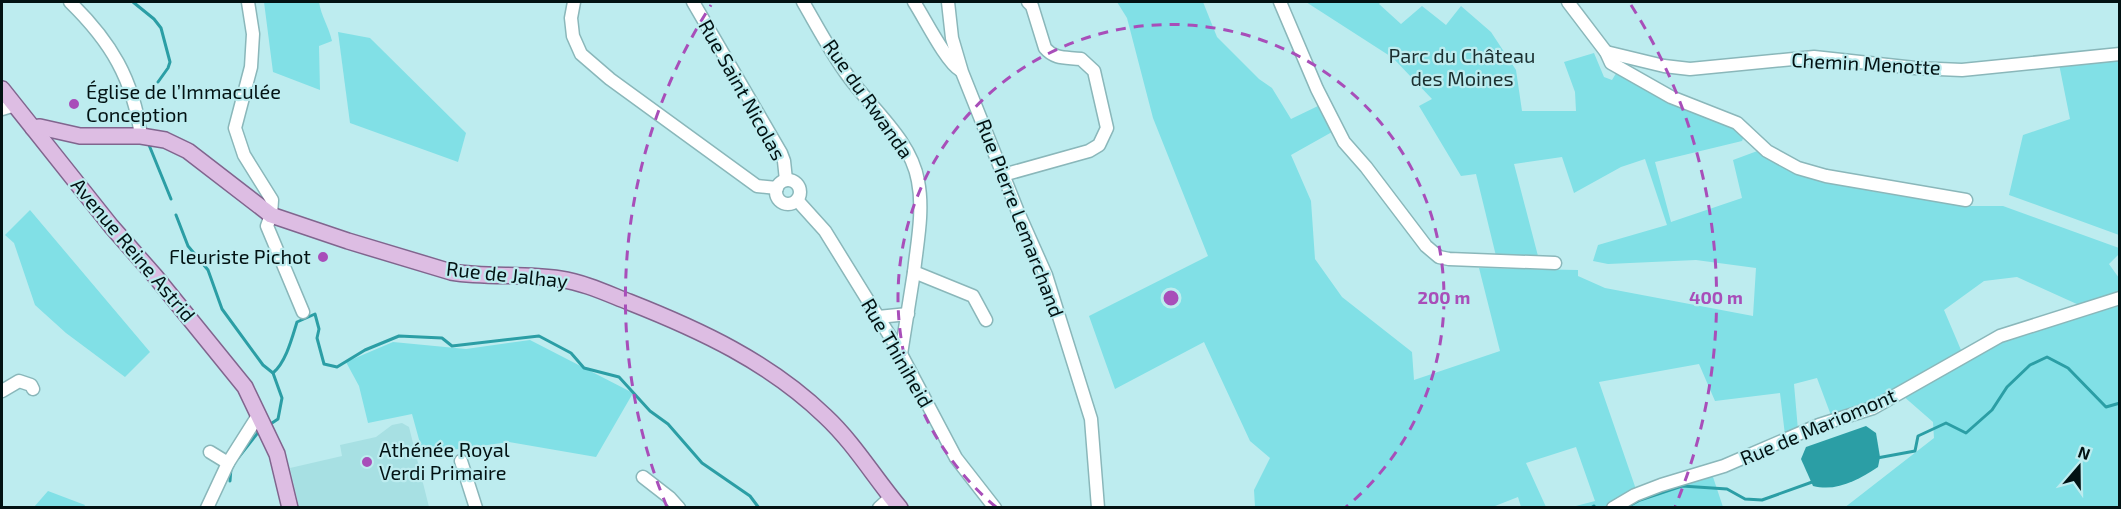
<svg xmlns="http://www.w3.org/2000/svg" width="2121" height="509" font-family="'Exo 2',sans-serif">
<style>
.built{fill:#a7e0e3}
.green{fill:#81e0e6}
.water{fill:#2b9ea5}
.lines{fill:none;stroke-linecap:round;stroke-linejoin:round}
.stream{stroke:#2b9ea5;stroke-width:3}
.minor-casing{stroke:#8ab7ba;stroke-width:15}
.major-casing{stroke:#81658e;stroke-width:18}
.minor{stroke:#fff;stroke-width:12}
.major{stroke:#ddbde3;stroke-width:15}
.ring{fill:none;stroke:#a84eb9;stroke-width:3;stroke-dasharray:10 8}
.poi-dot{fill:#a84eb9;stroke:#bdecef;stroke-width:2}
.labels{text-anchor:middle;stroke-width:4.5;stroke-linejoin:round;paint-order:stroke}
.park-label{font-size:20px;fill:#1b2f30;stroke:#bdecef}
.street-label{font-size:20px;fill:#021213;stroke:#bdecef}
.poi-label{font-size:20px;fill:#021213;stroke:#bdecef;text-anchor:start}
.centre{fill:#a84eb9;stroke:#bdecef;stroke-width:3}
.ring-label{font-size:18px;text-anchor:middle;font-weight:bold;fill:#a84eb9;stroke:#bdecef;stroke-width:4.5;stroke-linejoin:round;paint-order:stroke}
</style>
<rect width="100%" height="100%" fill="#bdecef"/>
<path class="built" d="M402,423l7,4 20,80h-130l-9,-39 52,-12 -2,-11 36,-8 16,-12z"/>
<g class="green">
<path d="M264,2h55c2,14 10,25 13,39l-13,5 1,44 -47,-18z"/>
<path d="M1117,2h86l14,35 42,42 13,9 19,31 27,-13 14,26 -41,23 20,46 4,58 27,38 70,55 2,28 86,-29 -21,-83 99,2v6l27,12 148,28 3,-48 -60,-8 -88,4 -15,-3 5,-16 69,-20 -22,-66 -24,8 -47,26 -12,-36 -48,7 24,92h-42l-20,-82 -15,2 -42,-70 13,-7 -39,-41 -87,-56h75l-2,2 22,20 21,-18 24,19 15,-19 30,26 25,38 6,41h54l-1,-19 -11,-30 30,-9 10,24 8,3 6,-10 49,27 70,33 7,6 -2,5 -87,21 16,60 71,-24 -9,-38 27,-10 24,16 34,14 58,12 90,14h37l116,42v6l-10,10 10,14v15l-40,12 -62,-28 -33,4 -40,29 17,40 -87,53 -42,15 -15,-40 -23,6 4,46 -13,5 -5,-42 -65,8 -16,-37 -100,18 41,119 36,-19 36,-8 11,33h-151l23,-6 -19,-54 -50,16 20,44h-25l-3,-10 -28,11 -235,-1 -1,-17 16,-32 -20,-17 -46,-99 -89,47 -26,-73 119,-60 -55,-138 -26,-100z"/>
<path d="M338,32l32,6 96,95 -8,29 -108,-39z"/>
<path d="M2119,58v177l-110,-40 14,-60 47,-16 -11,-55z"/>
<path d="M30,210l120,142 -25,25 -59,-44 -31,-28 -21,-62 -9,-8z"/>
<path d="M2119,306v201l-275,1 90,-70 -1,-16 -31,-27 42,-24 75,-37z"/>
<path d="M530,340l103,53 -37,64 -87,-15 -86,12 -11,-40 -44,9 -9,-37 -13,-24 47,-20 73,7z"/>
<path d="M48,491l37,14 -1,2h-50z"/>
</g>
<path class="water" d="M1866,426l10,7 4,24 -2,10c-20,13 -41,25 -65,19l-12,-27 5,-12z"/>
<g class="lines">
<g class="stream">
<path d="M133,2l21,17 7,9 9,34 -2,6 -10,14"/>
<path d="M149,145l22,54"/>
<path d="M176,215l12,31 20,24 14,39 41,56 10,8 9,25 -4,21 -6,4"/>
<path d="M273,373c13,-11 19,-35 24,-51l18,-8 4,15 -2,9 7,26 13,3 28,-17 34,-14 43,2 10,8 87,-10 32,17 13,15 35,9 31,34 18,13 34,39 48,33 9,12"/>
<path d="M238,458l22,-28"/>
<path d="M1877,458l38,-7 3,-15 28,-13 20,10 26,-23 15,-23 23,-22 17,-8 21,11 38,39 14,-4"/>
<path d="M230,481l1,-13"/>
<path d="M1591,508l3,-2 1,2"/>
<path d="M1625,508l15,-8 42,-14 45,3 18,10 17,1 53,-19"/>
</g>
<g class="minor-casing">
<g id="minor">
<path d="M70,2c41,40 63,77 71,134"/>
<path d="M248,2l5,32 -2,33 -16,61 9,27 28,45 -1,15 -4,11 36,86"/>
<path d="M574,2l-3,16 2,18 8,18 29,25 147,107 20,2"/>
<path d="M693,2l88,151 3,8 2,19"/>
<path d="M803,2c14,24 28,51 45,74 24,33 63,64 70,105 6,30 -1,62 -4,91l59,24 13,24"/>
<path d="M914,2c10,15 32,60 46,68"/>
<path d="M948,2l4,36 10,34 56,140 28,63 45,144 7,89"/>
<path d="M1280,2l37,87 27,53 22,25 60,79 13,11 10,2 106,4"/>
<path d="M1568,2l38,50 5,11 60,34 66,26 30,28 31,17 28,8 140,24"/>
<path d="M1606,52l58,14 26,3 124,-12 101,11 47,2 158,-16"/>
<path d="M2,109l13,-4"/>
<path d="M1003,175l86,-24 10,-6 8,-17 -13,-57 -13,-12c-14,-2 -26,1 -36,-11l-13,-42 -4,-4"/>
<circle cx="788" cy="192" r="12"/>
<path d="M797,200l28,31 76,123 55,104 39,50"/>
<path d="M878,317l30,-3"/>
<path d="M901,354l13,-82"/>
<path d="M2,391l17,-10 12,4 2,4"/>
<path d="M210,452l18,11"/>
<path d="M461,461l15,47"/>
<path d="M643,477l27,21 9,10"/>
<path d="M207,508l21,-45 31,-49"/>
<path d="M879,508l12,-11"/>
<path d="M1613,508l22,-13 26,-10 63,-19 95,-41 54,-17 127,-72 120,-38"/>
</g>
</g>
<g class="major-casing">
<g id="major">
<path d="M2,89l109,137 44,50 90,111 32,67 13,54"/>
<path d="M33,128l7,-1 40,9h61l24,4 23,11 83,64 77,26 103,31c36,6 73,1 109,7 25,4 46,14 69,23 71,28 140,60 196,114 29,27 49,61 75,92"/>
</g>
</g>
<use href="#minor" class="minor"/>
<use href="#major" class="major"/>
</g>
<g class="ring">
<path d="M996 507A273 273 0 1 1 1346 507"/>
<path d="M667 507A545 545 0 0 1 711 5M1631 5A545 545 0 0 1 1675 507"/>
</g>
<g class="poi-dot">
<circle cx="74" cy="104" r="6"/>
<circle cx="323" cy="257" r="6"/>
<circle cx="367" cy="462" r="6"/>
</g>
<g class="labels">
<g class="park-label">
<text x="1462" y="63">Parc du Château<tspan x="1462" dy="23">des Moines</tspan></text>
</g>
<g class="street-label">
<text transform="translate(1866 64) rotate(3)" y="7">Chemin Menotte</text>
<text transform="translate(742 90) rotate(61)" y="7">Rue Saint Nicolas</text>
<text transform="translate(868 99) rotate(55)" y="7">Rue du Rwanda</text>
<text transform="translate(1020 218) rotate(69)" y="7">Rue Pierre Lemarchand</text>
<text transform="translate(133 250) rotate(50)" y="7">Avenue Reine Astrid</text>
<text transform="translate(507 275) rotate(6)" y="7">Rue de Jalhay</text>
<text transform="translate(897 353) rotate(60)" y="7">Rue Thiniheid</text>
<text transform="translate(1818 427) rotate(-23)" y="7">Rue de Mariomont</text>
</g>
<g class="poi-label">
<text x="86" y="99">Église de l’Immaculée<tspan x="86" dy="23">Conception</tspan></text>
<text x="311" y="264" text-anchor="end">Fleuriste Pichot</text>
<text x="379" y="457">Athénée Royal<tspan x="379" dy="23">Verdi Primaire</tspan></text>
</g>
</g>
<circle cx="1171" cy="298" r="9" class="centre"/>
<g class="ring-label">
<text x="1444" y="304">200 m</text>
<text x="1716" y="304">400 m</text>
</g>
<rect width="2121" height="509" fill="none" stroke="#021213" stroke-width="6"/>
<g transform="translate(2079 467) rotate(20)" stroke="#bdecef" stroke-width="4.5" paint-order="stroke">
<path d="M0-4.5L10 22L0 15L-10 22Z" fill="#021213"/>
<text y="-9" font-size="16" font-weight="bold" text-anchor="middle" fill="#021213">N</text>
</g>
</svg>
